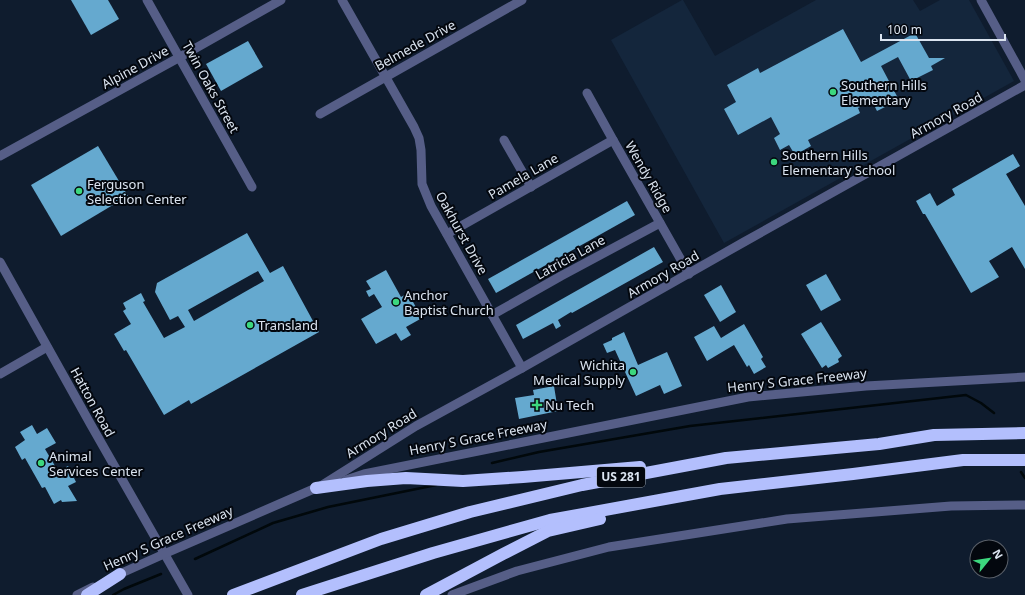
<svg xmlns="http://www.w3.org/2000/svg" width="1025" height="595" font-family="'Noto Sans',sans-serif">
<style>
.built{fill:#14263c}
.lines{fill:none;stroke-linecap:round;stroke-linejoin:round}
.stream{stroke:#01080b;stroke-width:2.5}
.building{fill:#65a9cf;fill-rule:evenodd}
.minor{stroke:#565e87;stroke-width:9}
.highway{stroke:#b3bffd;stroke-width:12}
.poi-dot{fill:#3cd77e;stroke:#03070e;stroke-width:1.5}
.labels{text-anchor:middle;stroke-width:4;stroke-linejoin:round;paint-order:stroke}
.shield{fill:#03070e;stroke:#9aa2ac;stroke-width:1}
.shield-label{font-size:12px;font-weight:bold;fill:#dbe4f0}
.street-label{font-size:13px;fill:#dbe4f0;stroke:#03070e}
.poi-label{font-size:13px;fill:#dbe4f0;stroke:#03070e;text-anchor:start}
</style>
<rect width="100%" height="100%" fill="#0f1c2e"/>
<path class="built" d="M682,0h1l32,56 101,-56h97l7,11 20,-11h29l45,81 -290,162 -113,-203z"/>
<g class="lines">
<g class="stream">
<path d="M492,463l47,-11 151,-26 276,-31 15,8 13,10"/>
<path d="M1021,472l4,6"/>
<path d="M195,559l78,-36 55,-16 108,-22"/>
<path d="M113,595l11,-6 37,-15"/>
</g>
</g>
<g class="building">
<path d="M71,0h37l11,19 -28,16z"/>
<path d="M843,29l18,33 54,-29 14,25h16l-14,8 2,4 -22,11 -13,-24 -17,9 18,34 -22,11 -5,-10 -14,7 2,5 -52,27 3,6 -16,9 -6,-10 -9,5 -6,-12 6,-4 -9,-17 -33,18 -14,-26 12,-7 -9,-17 31,-17 2,5z"/>
<path d="M248,41l15,26 -42,24 -15,-27z"/>
<path d="M98,146l30,50 -67,40 -30,-51z"/>
<path d="M1013,154l7,12 -14,8 19,32v63l-13,-22 -23,14 10,16 -28,16 -46,-79h-2l-7,-13 14,-8 7,13 18,-11 -3,-6z"/>
<path d="M627,201l8,14 -139,78 -8,-14z"/>
<path d="M247,233l23,40 13,-7 36,66 -128,72 -2,-4 -25,15 -38,-65 -2,1 -10,-17 17,-10 -8,-13 3,-2 -3,-6 18,-10 4,8 -2,1 21,36 21,-11 -7,-11 -8,4 -15,-28 2,-9zM258,271l6,10 -70,40 -6,-11z"/>
<path d="M654,247l9,15 -91,51 -1,-1 -13,8 3,6 -5,3 -3,-6 -30,16 -7,-14z"/>
<path d="M386,270l15,27 7,-4 14,25 -16,9 5,8 -10,6 -5,-8 -20,11 -15,-25 21,-12 -8,-13 -5,3 -3,-6 5,-2 -5,-8z"/>
<path d="M826,274l15,26 -20,11 -15,-26z"/>
<path d="M721,285l15,27 -16,10 -16,-27z"/>
<path d="M821,322l21,34 -4,3 1,3 -11,6 -2,-3 -4,3 -21,-34z"/>
<path d="M744,324l19,33 -2,2 5,8 -12,7 -5,-9 -2,2 -13,-22 -27,16 -13,-24 20,-11 7,12z"/>
<path d="M624,332l14,33 29,-13 15,34 -18,8 -4,-9 -24,11 -21,-46 -8,3 -4,-9 9,-4v-2z"/>
<path d="M554,386l4,25 -39,8 -4,-21 19,-3 -1,-5z"/>
<path d="M32,425l5,9 10,-6 9,15 -11,6 13,22 10,-5 8,16 -8,4 9,15 -15,1 -1,-2 -7,4 -9,-17 -3,1 -17,-30 -3,2 -7,-13 10,-7 -5,-8z"/>
</g>
<g class="lines">
<g class="minor">
<path d="M147,0l105,187"/>
<path d="M342,0l72,127 5,11 2,12 1,34 9,22 91,162"/>
<path d="M981,0l44,80"/>
<path d="M587,93l26,47 76,134"/>
<path d="M320,114l202,-114"/>
<path d="M504,140l27,47"/>
<path d="M0,156l180,-99 101,-57"/>
<path d="M447,234l166,-94"/>
<path d="M0,262l91,163 97,170"/>
<path d="M492,315l69,-39 99,-53"/>
<path d="M0,374l47,-27"/>
<path d="M346,480l18,-6 384,-77 118,-11 159,-9"/>
<path d="M319,487l97,-61 106,-58 222,-126 281,-157"/>
<path d="M115,576l49,-22 152,-66 6,-1"/>
<path d="M77,595l16,-8"/>
<path d="M452,595l65,-24 92,-24 178,-28 164,-13 74,-1"/>
</g>
<g class="highway">
<path d="M316,488l51,-7 39,-3 57,3 60,-4 117,-10"/>
<path d="M87,595l33,-21"/>
<path d="M233,595l148,-56 89,-27 112,-27 144,-27 153,-14 55,-9 91,-2"/>
<path d="M302,595l131,-42 117,-33 170,-31 133,-15 110,-14h62"/>
<path d="M426,595l77,-41 45,-23 52,-12"/>
</g>
</g>
<g class="poi-dot">
<circle cx="833" cy="92" r="4"/>
<circle cx="774" cy="162" r="4"/>
<circle cx="79" cy="191" r="4"/>
<circle cx="396" cy="302" r="4"/>
<circle cx="250" cy="325" r="4"/>
<circle cx="633" cy="372" r="4"/>
<path d="M535 399h4v4h4v4h-4v4h-4v-4h-4v-4h4z"/>
<circle cx="41" cy="463" r="4"/>
</g>
<g class="labels">
<rect class="shield" x="597" y="467" width="48" height="20" rx="3"/>
<g class="shield-label">
<text x="621" y="481">US 281</text>
</g>
<g class="street-label">
<text transform="translate(415 45) rotate(-29)" y="5">Belmede Drive</text>
<text transform="translate(135 67) rotate(-29)" y="5">Alpine Drive</text>
<text transform="translate(211 87) rotate(61)" y="5">Twin Oaks Street</text>
<text transform="translate(946 115) rotate(-29)" y="5">Armory Road</text>
<text transform="translate(523 176) rotate(-30)" y="5">Pamela Lane</text>
<text transform="translate(649 177) rotate(60)" y="5">Wendy Ridge</text>
<text transform="translate(462 233) rotate(61)" y="5">Oakhurst Drive</text>
<text transform="translate(570 257) rotate(-29)" y="5">Latricia Lane</text>
<text transform="translate(663 274) rotate(-30)" y="5">Armory Road</text>
<text transform="translate(797 380) rotate(-6)" y="5">Henry S Grace Freeway</text>
<text transform="translate(93 402) rotate(61)" y="5">Hatton Road</text>
<text transform="translate(381 433) rotate(-32)" y="5">Armory Road</text>
<text transform="translate(478 437) rotate(-11)" y="5">Henry S Grace Freeway</text>
<text transform="translate(168 538) rotate(-24)" y="5">Henry S Grace Freeway</text>
</g>
<g class="poi-label">
<text x="841" y="90">Southern Hills<tspan x="841" dy="15">Elementary</tspan></text>
<text x="782" y="160">Southern Hills<tspan x="782" dy="15">Elementary School</tspan></text>
<text x="87" y="189">Ferguson<tspan x="87" dy="15">Selection Center</tspan></text>
<text x="404" y="300">Anchor<tspan x="404" dy="15">Baptist Church</tspan></text>
<text x="258" y="330">Transland</text>
<text x="625" y="370" text-anchor="end">Wichita<tspan x="625" dy="15">Medical Supply</tspan></text>
<text x="545" y="410">Nu Tech</text>
<text x="49" y="461">Animal<tspan x="49" dy="15">Services Center</tspan></text>
</g>
</g>
<g transform="translate(989 559) rotate(60)"><circle r="19" fill="#03070e" stroke="#595f68"/>
<path d="M0-3L7 15L0 10L-7 15Z" fill="#3cd77e"/>
<text y="-6" font-size="11" font-weight="bold" text-anchor="middle" fill="#dbe4f0">N</text>
</g>
<path d="M881 34v6h124v-6" fill="none" stroke="#dbe4f0" stroke-width="2"/>
<text x="887" y="34" font-size="12" fill="#dbe4f0" stroke="#03070e" stroke-width="3" paint-order="stroke">100 m</text>
</svg>
